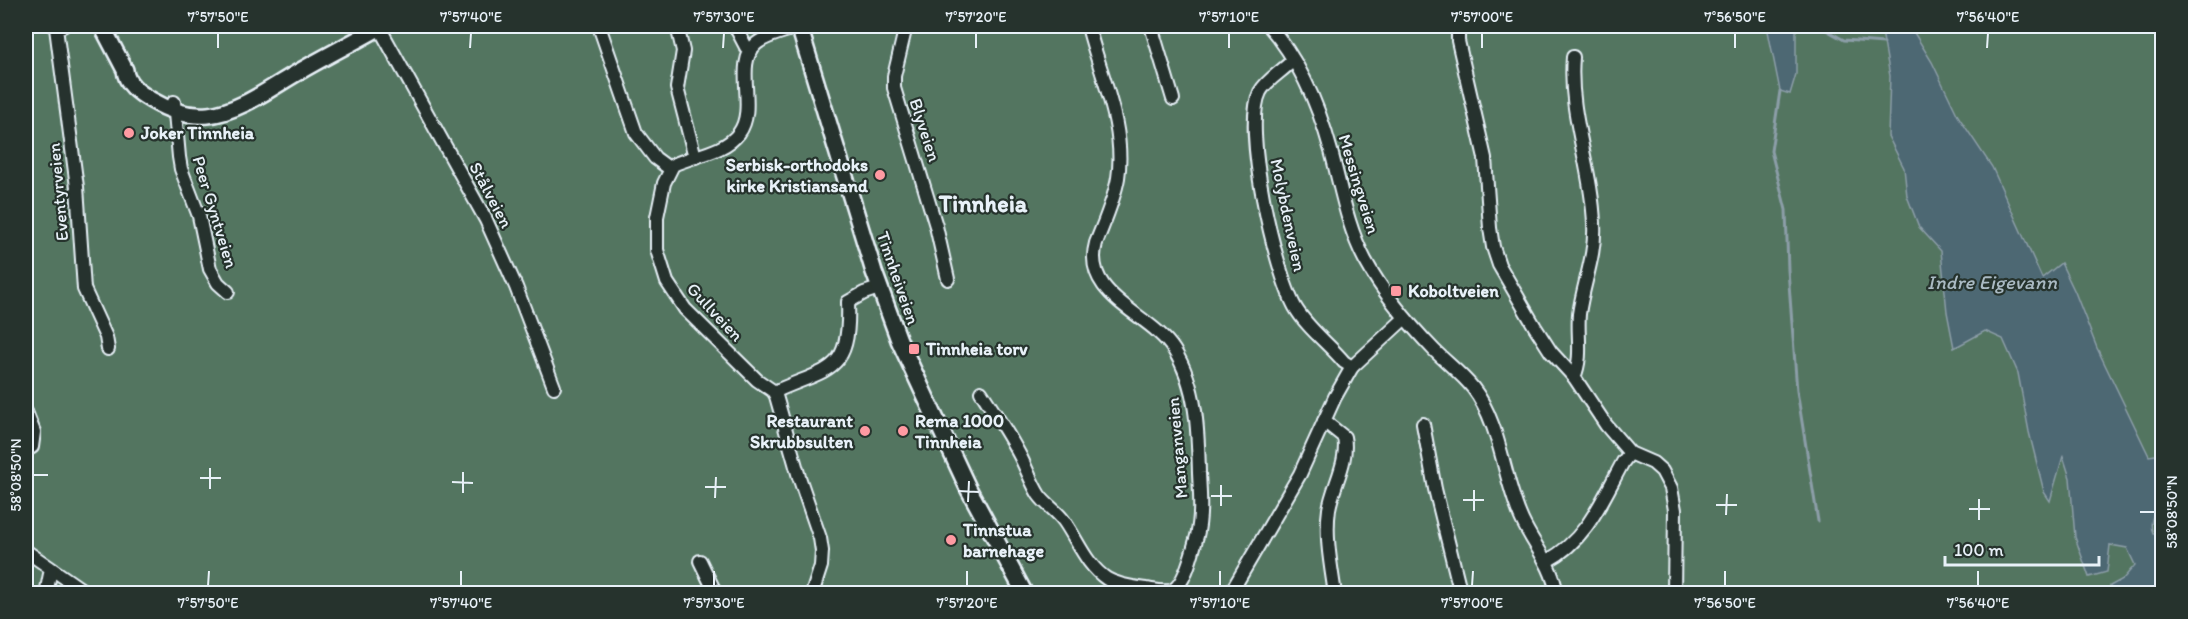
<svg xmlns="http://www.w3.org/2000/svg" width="2188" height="619" font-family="Itim,sans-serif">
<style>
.green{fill:#537560;stroke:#9eb3ac;stroke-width:1.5}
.water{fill:#4e6773;stroke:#8c9ea8;stroke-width:1.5}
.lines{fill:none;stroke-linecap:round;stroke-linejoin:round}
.stream{stroke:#8c9ea8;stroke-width:3}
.minor-casing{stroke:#e8f1f8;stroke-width:16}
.tertiary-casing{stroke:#e8f1f8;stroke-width:20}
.minor{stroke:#26332d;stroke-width:12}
.tertiary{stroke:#26332d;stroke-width:15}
.ticks{fill:none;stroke:#e8f1f8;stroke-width:2}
.poi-dot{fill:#ff9aa2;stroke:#26332d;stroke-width:2}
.labels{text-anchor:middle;stroke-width:4.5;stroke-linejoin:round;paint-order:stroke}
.street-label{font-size:18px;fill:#e8f1f8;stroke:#26332d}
.poi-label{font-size:18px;font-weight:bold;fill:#e8f1f8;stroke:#26332d;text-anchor:start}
.water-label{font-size:20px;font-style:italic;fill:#aabac3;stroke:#26332d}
.district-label{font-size:24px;font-weight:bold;fill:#e8f1f8;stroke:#26332d}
.neatline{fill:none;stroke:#e8f1f8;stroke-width:2}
.ticks-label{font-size:15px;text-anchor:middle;fill:#e8f1f8}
</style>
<rect width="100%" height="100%" fill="#353d36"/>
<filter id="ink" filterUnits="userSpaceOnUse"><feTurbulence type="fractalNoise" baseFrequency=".0167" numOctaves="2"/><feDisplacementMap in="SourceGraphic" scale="12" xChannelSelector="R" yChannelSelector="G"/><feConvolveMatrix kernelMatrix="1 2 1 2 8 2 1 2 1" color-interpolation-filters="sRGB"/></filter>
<g filter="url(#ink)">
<rect class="green" x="26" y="26" width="2136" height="567"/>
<g class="water">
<path d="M1767,26h29v48l-6,20 -10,-3z"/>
<path d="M1881,26h29l22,36 26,54 34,51 50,111 19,-15 14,29 22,56 52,108 13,-2v56l-4,-8c-3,11 -10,20 -5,31h4v4l5,1v55h-52v-7l13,-7 12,-14 -8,-17 -17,-3 -3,27 -18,5 -14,-40 -5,-59 -7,-22 -13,45 -6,-9 -15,-60 -11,-59 -15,-34 -18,-8 -31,17 -7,-36 -6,-61 -22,-24 -12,-31 -3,-28 -16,-32 2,-60z"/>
</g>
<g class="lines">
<g class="stream">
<path d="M1819,26l25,14 40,3"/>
<path d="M1780,91l-9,60 15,59 2,60 9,121 21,130"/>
</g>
<g class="minor-casing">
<g id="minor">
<path d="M63,26l-7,2 21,159 7,102 22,48 2,12"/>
<path d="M599,26l37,107 19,25 15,11"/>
<path d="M677,26l6,25 -6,37 18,69"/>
<path d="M735,26l11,21 5,4"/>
<path d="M906,26l-12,50v12l42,138 12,53"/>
<path d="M1151,26l22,73"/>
<path d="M1269,26c31,35 50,81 62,125 10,37 16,75 34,109 18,33 43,63 69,90 13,13 28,24 39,38 28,36 30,91 49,132 12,26 30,44 35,74"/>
<path d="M1458,26v15l27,117 5,70 3,19 6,18 36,62 16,25 23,25 32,48 24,28 23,10 9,8 9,17 4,22 -1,84"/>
<path d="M379,27l107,193 30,67 38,100"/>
<path d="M799,27c-11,3 -34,9 -43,17 -23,21 2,63 -17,89 -15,20 -45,22 -66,32l-9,18 -7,34v33l10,32 18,27 72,71 16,11 3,5 23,81 21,61 2,13 -1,15 -9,28"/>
<path d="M1573,57c-5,57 19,110 21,167 2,31 -11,60 -15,90 -2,21 4,43 -5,63"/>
<path d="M1293,60c-10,11 -26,19 -33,32 -18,36 15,179 35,215 12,21 33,36 49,55l8,5 53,-49"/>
<path d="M174,102l5,55 2,12 18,47 11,53 8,14 10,9"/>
<path d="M774,392c55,-25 77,-18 74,-90l16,-9 15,-5"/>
<path d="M981,392c13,20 27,41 38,62 7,13 12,28 20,41 7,10 18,16 25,26 14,20 22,44 43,58 12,7 26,8 39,10 8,1 20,4 27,1 13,-7 20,-41 24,-54 5,-21 3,-42 2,-63 -1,-42 -2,-87 -25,-123 -23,-37 -93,-53 -78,-107 8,-21 18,-42 22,-65 8,-52 -18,-103 -30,-152"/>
<path d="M26,412l8,20 -2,15 -6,3"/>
<path d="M1324,421l20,16c5,24 -11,48 -15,72 -4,28 2,57 6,85"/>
<path d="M1423,424l12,65 26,105"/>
<path d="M26,551l62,43"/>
<path d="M700,561l16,33"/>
<path d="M1547,561c40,-21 55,-61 76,-99l7,-9"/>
<path d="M46,594l5,-25"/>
<path d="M1230,594l70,-120 35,-77 17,-30"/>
</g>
</g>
<g class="tertiary-casing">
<g id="tertiary">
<path d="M102,26l23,44c1,14 14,23 26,30 17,10 36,17 57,15 32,-3 65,-29 94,-45 26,-15 54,-29 80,-44"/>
<path d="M799,26l75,246 25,68 69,148 57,106"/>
</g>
</g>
<use href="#minor" class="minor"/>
<use href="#tertiary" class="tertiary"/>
</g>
</g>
<path class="ticks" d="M218,48v-15M470,48l1,-15M723,48l1,-15M976,48v-15M1229,48v-15M1482,48v-15M1735,48v-15M1987,48l1,-15M33,475h15M200,478h21M452,482l21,1M705,487h21M210,489v-21M958,491l21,1M463,493v-21M1211,496h21M715,498l1,-21M1463,500h21M968,502l1,-21M1716,505h21M1221,506v-21M1969,509h21M1474,511v-21M2140,512h15M1726,515l1,-21M1979,520v-21M208,586l1,-15M461,586v-15M714,586v-15M967,586v-15M1220,586v-15M1472,586l1,-15M1725,586v-15M1978,586v-15"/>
<g class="poi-dot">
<circle cx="129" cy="133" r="6"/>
<circle cx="880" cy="175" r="6"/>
<rect x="1390" y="285" width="12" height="12" rx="3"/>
<rect x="908" y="343" width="12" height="12" rx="3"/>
<circle cx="865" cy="431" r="6"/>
<circle cx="903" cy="431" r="6"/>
<circle cx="951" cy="540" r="6"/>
</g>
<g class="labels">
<g class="street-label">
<text transform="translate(925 130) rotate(72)" y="6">Blyveien</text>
<text transform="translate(1359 184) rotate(73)" y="6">Messingveien</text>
<text transform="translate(58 192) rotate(-95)" y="6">Eventyrveien</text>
<text transform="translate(491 195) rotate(62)" y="6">Stålveien</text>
<text transform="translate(215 212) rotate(73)" y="6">Peer Gyntveien</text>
<text transform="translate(1288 215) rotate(78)" y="6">Molybdenveien</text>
<text transform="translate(898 278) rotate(71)" y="6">Tinnheiveien</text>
<text transform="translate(715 312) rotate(47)" y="6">Gullveien</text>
<text transform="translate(1177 448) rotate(-95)" y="6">Manganveien</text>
</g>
<g class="poi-label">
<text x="141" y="139">Joker Tinnheia</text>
<text x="868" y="171" text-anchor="end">Serbisk-orthodoks<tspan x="868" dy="21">kirke Kristiansand</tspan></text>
<text x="1408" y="297">Koboltveien</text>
<text x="926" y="355">Tinnheia torv</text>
<text x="853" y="427" text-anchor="end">Restaurant<tspan x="853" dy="21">Skrubbsulten</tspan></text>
<text x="915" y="427">Rema 1000<tspan x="915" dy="21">Tinnheia</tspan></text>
<text x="963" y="536">Tinnstua<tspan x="963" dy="21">barnehage</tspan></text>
</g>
<g class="water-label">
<text x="1992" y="289">Indre Eigevann</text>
</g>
<g class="district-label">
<text x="983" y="212">Tinnheia</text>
</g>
</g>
<rect width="2188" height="619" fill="none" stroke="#26332d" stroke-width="66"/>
<path d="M1945 556v9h154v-9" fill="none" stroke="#e8f1f8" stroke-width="3"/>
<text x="1954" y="556" font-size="18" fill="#e8f1f8" stroke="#26332d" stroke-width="4.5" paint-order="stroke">100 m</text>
<rect x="33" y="33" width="2122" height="553" class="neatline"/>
<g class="ticks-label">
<text x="218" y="22">7°57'50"E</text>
<text x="471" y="22">7°57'40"E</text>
<text x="724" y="22">7°57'30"E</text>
<text x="976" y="22">7°57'20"E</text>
<text x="1229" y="22">7°57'10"E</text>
<text x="1482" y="22">7°57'00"E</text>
<text x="1735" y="22">7°56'50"E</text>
<text x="1988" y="22">7°56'40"E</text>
<text transform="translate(16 475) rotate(-90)" y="5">58°08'50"N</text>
<text transform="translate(2172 512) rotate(-90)" y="5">58°08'50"N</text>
<text x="208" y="608">7°57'50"E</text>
<text x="461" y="608">7°57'40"E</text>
<text x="714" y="608">7°57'30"E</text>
<text x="967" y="608">7°57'20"E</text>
<text x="1220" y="608">7°57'10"E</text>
<text x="1472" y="608">7°57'00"E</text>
<text x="1725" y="608">7°56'50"E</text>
<text x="1978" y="608">7°56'40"E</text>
</g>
</svg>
